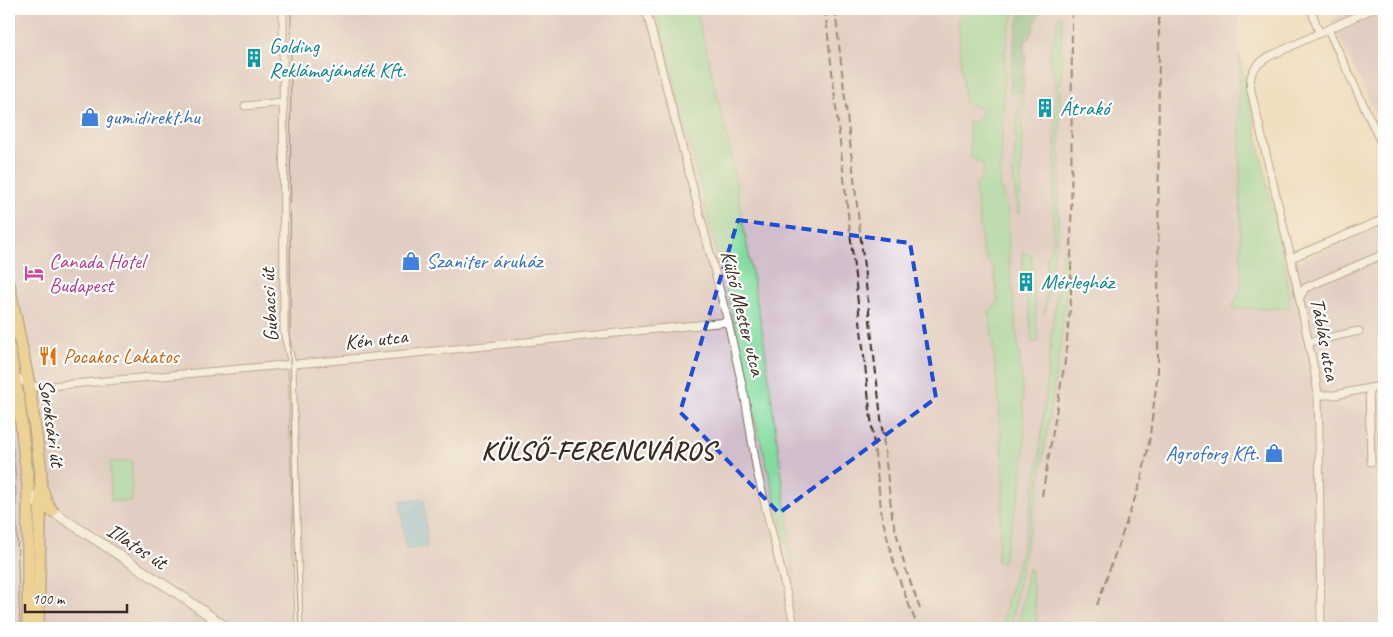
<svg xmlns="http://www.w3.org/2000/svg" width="1393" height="637" font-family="Caveat,sans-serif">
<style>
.industrial{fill:#d1bdcb}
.green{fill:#83db9f;stroke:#5f825e}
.forest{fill:#6abb86;stroke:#527252}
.water{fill:#67b4e0;stroke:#516f7f}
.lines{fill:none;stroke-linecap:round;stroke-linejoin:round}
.minor-casing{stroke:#7a6855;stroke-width:9}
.tertiary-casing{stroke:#7a6855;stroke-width:11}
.primary-casing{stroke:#7a6855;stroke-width:14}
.minor{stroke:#fff;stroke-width:7}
.tertiary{stroke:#fff;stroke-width:9}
.primary{stroke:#ecc669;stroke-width:11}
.tram{stroke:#3b2a1e;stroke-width:1}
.rail{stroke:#3b2a1e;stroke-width:2;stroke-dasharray:8 4;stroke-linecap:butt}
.marked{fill:none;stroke:#1d4ed8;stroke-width:4;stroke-dasharray:10 6;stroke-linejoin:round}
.labels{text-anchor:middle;stroke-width:4.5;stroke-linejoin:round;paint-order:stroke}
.culture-label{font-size:21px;fill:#0d838f;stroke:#fff;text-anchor:start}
.shop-label{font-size:21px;fill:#366cbe;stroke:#fff;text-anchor:start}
.hotel-label{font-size:21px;fill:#b23c85;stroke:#fff;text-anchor:start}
.street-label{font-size:21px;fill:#3b2a1e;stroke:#fff}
.food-label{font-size:21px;fill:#c56008;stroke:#fff;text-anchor:start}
.district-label{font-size:26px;font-weight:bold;letter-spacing:1px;fill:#3b2a1e;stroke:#fff}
</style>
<rect width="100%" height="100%" fill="#fff"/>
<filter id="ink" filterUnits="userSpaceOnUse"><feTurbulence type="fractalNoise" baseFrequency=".02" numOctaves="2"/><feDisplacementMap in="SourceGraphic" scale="10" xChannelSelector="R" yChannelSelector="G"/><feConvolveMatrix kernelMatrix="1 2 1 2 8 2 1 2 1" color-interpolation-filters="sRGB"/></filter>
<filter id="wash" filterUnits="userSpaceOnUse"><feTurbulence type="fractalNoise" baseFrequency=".0096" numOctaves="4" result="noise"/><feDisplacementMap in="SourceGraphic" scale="20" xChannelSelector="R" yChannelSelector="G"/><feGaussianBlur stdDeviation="1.12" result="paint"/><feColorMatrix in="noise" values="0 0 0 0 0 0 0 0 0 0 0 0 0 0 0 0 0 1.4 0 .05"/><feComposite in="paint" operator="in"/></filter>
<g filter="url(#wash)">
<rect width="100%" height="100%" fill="#efdcbb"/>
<g class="industrial">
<path d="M9,9h647l79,316 14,71 45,174 -31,-235 -34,-190 -33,-136h543l2,278 -8,22 57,-1 -5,-41 99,-42v403h-63v-17h-4l-1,17h-1307z"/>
<path d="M1355,9h29v122l-53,-111z"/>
</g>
<g class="green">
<path d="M656,9h40l33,136 34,190 32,241 -46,-180 -14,-71z"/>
<path d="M962,9h53l-7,24 -3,20 -5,134 8,24 1,49 13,124 3,58 -5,48 -18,73 -5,-1 6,-66v-23l-4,-72 -10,-91 5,-2 4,-6 -4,-33 -11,-16 -8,-69c10,-4 9,-11 8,-20l-12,-7 -3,-35h6l8,-5v-7l-6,-4 -11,-3 -8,-83z"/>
<path d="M1059,16h3l-4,214 -13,84h-1l3,-60 3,-3 3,-9 3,-162 -8,-25 7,-19z"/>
<path d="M1239,52l46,215 5,41 -58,1 9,-22z"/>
<path d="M1010,90l13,3 -3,121h-2l-5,-41 6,-77 -9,-2z"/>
<path d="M1063,249h3v45l-5,47 -23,150 -19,88 -8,49h-9l6,-29 17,-61 14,-78 14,-141z"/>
<path d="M1022,252l9,3 7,87 -6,1 -3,-33 -5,-25 7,-1v-5h-6l-2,-3z"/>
<path d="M132,461v40h-21l-1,-39z"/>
<path d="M1028,568l3,3 7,57h-19z"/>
</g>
<path class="forest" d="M1022,9h20c-8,10 -7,25 -17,33l-1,8 2,5 -3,38 -13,-3c1,-28 3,-55 12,-81z"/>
<path class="water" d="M424,499l3,48 -22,2 -4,-48z"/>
</g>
<g filter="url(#ink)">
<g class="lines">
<g class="minor-casing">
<g id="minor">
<path d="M283,9l1,323 8,32 7,264"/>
<path d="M646,9l82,313 17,76 12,73 38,157"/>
<path d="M1311,9l8,24"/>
<path d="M1328,29l56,120"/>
<path d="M245,106l38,-4"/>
<path d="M1291,258l93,-39"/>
<path d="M1300,297l5,-9 79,-34"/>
<path d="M1309,342l50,-11"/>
<path d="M15,376l14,9 10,2 345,-31 344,-34"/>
<path d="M1369,389l2,73"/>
<path d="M1318,395h17l49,-10"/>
<path d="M1321,628l-2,-193 -1,-40 -3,-21 -24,-116 -40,-167c-3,-19 4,-26 19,-35l102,-47"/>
</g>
</g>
<g class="tertiary-casing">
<path id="tertiary" d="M29,490c3,13 12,16 23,21l131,86 44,31"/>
</g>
<g class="primary-casing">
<g id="primary">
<path d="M9,285l20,100 12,87 -3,156"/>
<path d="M9,348l10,55 9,82v143"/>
<path d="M43,492l3,10 6,9"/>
</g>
</g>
<use href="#minor" class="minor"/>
<use href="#tertiary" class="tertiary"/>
<use href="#primary" class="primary"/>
<g class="tram">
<path d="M291,9l-1,345 3,147 6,127"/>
<path d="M9,416l6,54 5,158"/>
</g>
<g class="rail">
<path d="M825,9l57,508 14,54 22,57"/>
<path d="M835,9l57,507 13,51 15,42"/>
<path d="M1042,496l23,-135 6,-64 1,-288"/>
<path d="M1097,605l44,-124 8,-38 9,-72 1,-362"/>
</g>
</g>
</g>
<path d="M0 0H1393V637H0ZM738,220l172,23 26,155 -157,115 -99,-101z" fill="#efdcbb" fill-opacity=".55" fill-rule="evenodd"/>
<path class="marked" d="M738,220l172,23 26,155 -157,115 -99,-101z"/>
<defs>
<g id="building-bare" transform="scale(1.5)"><path d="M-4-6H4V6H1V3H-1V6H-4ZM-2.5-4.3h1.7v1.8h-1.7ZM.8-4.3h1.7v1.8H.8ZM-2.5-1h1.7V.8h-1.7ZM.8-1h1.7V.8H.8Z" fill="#0f9aa8" stroke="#fff" stroke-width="2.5" paint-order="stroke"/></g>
<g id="shop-bare" transform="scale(1.5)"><path d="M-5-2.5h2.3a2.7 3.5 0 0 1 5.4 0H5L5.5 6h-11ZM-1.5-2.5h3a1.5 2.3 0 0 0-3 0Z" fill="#3f7fe0" stroke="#fff" stroke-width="2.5" paint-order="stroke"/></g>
<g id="hotel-bare" transform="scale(1.5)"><path d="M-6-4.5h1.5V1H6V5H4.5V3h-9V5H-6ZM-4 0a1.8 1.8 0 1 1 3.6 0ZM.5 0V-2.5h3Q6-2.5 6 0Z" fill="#d1479c" stroke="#fff" stroke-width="2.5" paint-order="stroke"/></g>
<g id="restaurant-bare" transform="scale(1.5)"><path d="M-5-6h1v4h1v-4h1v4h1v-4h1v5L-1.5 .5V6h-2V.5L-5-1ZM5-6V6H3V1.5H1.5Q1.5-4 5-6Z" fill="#e8710a" stroke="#fff" stroke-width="2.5" paint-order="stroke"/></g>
</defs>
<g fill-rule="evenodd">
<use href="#building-bare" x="254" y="58"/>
<use href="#building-bare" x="1045" y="108"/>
<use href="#shop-bare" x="90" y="117"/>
<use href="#shop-bare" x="411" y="261"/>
<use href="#hotel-bare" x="34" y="273"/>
<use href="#building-bare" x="1026" y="282"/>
<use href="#restaurant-bare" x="48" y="356"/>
<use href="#shop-bare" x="1274" y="453"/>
</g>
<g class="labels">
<g class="culture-label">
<text x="269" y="53">Golding<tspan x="269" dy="24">Reklámajándék Kft.</tspan></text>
<text x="1060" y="115">Átrakó</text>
<text x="1041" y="289">Mérlegház</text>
</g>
<g class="shop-label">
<text x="105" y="124">gumidirekt.hu</text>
<text x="426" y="268">Szaniter áruház</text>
<text x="1259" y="460" text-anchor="end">Agroforg Kft.</text>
</g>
<g class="hotel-label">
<text x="49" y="268">Canada Hotel<tspan x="49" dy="24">Budapest</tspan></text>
</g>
<g class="street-label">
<text transform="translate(269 305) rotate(-93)" y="7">Gubacsi út</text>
<text transform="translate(743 313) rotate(76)" y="7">Külső Mester utca</text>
<text transform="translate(376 339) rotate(-6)" y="7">Kén utca</text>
<text transform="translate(1325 339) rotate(79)" y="7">Táblás utca</text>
<text transform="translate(52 423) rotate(82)" y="7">Soroksári út</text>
<text transform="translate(137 546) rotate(33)" y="7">Illatos út</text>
</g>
<g class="food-label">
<text x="63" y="363">Pocakos Lakatos</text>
</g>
<g class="district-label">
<text x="598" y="459">KÜLSŐ-FERENCVÁROS</text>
</g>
</g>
<rect width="1393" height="637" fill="none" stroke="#fff" stroke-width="30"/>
<path d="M25 604v8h102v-8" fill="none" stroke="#3b2a1e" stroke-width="2.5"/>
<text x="32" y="604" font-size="15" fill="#3b2a1e" stroke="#ffffff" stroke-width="4" paint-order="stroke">100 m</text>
</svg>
